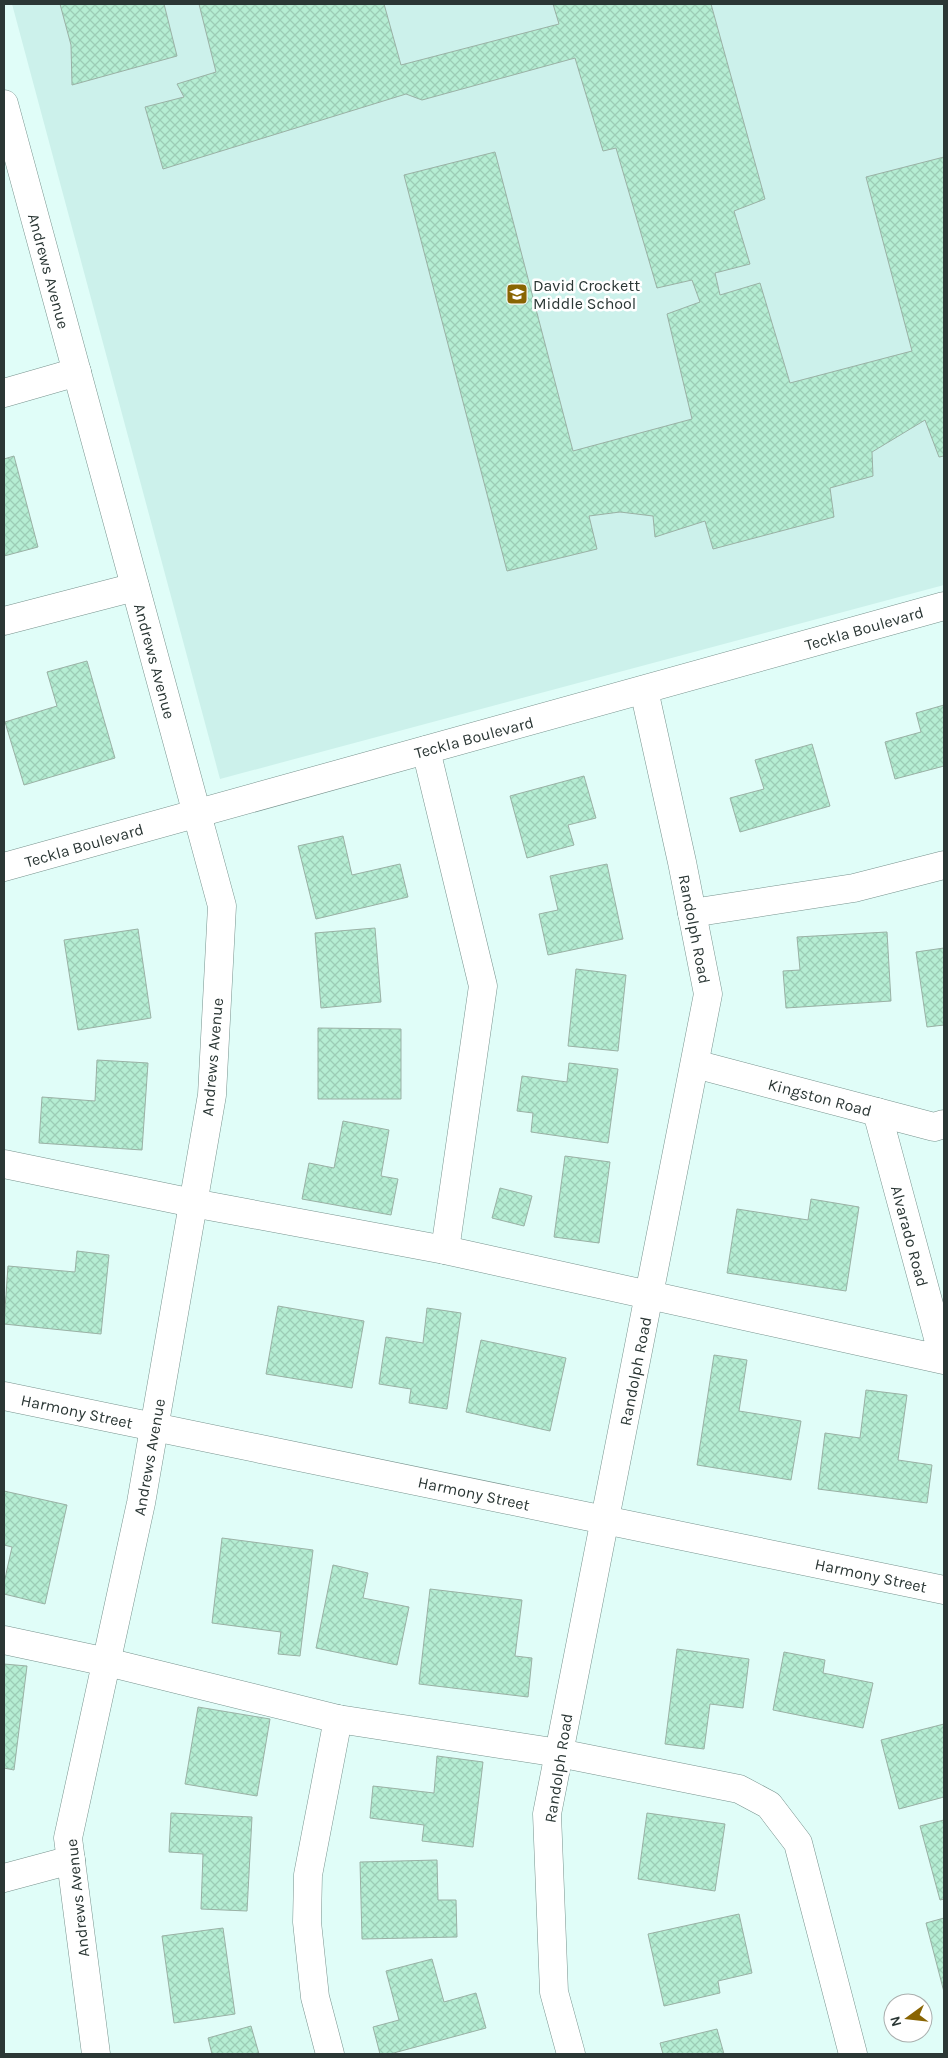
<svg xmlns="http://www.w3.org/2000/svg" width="948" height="2058" font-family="Karla,sans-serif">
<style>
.built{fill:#ccf1eb}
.building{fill:url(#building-cross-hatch);stroke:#9ab1a5}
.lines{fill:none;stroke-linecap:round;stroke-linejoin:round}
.minor-casing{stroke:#78938e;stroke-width:29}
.major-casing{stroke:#78938e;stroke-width:29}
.minor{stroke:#fff;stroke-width:28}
.major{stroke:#fff;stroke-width:28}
.labels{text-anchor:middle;stroke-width:5;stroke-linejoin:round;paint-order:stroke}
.street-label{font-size:16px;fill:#2b3735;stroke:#fff}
.poi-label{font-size:16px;fill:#2b3735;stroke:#fff;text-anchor:start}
</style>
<defs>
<pattern id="building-cross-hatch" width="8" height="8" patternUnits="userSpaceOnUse" patternTransform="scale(1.25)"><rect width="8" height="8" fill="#b5edd3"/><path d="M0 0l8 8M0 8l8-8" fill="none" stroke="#9cccb6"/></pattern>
</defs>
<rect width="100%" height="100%" fill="#e0fdf8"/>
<path class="built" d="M12,4h932v581l-724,194z"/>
<g class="building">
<path d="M60,4h104l13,52 -105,29 -1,-40z"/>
<path d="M199,4h185l17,61 158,-41 -6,-20h158l54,195 -31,12 16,53 -35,9 5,22 40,-12 30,100 122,-32 -46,-174 78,-20v299l-5,1 -14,-37 -53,32 1,24 -43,12 4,29 -121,32 -8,-28 -50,16 -2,-21 -33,-4 -31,4 8,33 -90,22 -103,-396 91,-23 78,299 119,-32 -25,-105 33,-12 -8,-22 -35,8 -41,-140 -13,3 -28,-93 -153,42 -16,-6 -243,75 -18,-62 39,-10 -7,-13 39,-12z"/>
<path d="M14,456l24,91 -34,9v-97z"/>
<path d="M87,661l28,97 -91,27 -19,-63 52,-16 -10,-34z"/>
<path d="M944,705v61l-49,13 -10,-37 36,-10 -5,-19z"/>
<path d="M812,744l18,62 -90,26 -10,-34 34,-9 -9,-29z"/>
<path d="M584,776l12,42 -28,7 6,20 -47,13 -17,-62z"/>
<path d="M343,836l9,39 48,-11 8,33 -92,22 -18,-73z"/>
<path d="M607,864l16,75 -75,16 -9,-41 19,-4 -8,-34z"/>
<path d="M375,928l6,74 -60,6 -6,-75z"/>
<path d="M138,929l13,89 -73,12 -14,-90z"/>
<path d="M887,932l4,69 -105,7 -3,-37 17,-1 -3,-33z"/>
<path d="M944,948v77l-17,2 -11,-75z"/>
<path d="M576,969l50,6 -8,76 -50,-5z"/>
<path d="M318,1028l83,1v70h-83z"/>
<path d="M97,1060l51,3 -6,87 -103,-7 3,-46 53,4z"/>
<path d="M569,1063l49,6 -10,74 -77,-11 2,-19 -16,-2 5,-35 45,6z"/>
<path d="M343,1121l46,9 -8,46 17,3 -7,36 -89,-16 7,-36 25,5z"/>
<path d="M565,1156l45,6 -11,81 -45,-6z"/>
<path d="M500,1188l32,8 -8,30 -32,-8z"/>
<path d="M811,1199l48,8 -13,84 -119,-18 10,-64 71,11z"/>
<path d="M77,1251l32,4 -8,79 -97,-10 4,-58 67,6z"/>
<path d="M278,1306l86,15 -12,67 -86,-14z"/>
<path d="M427,1308l34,5 -14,96 -38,-6 2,-14 -32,-5 7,-47 37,6z"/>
<path d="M481,1340l85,18 -16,73 -84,-19z"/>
<path d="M714,1355l33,5 -8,51 62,10 -10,59 -94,-15z"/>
<path d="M866,1390l41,5 -9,65 34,5 -5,38 -109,-14 7,-56 35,5z"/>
<path d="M4,1491l63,14 -22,99 -41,-10v-11l8,-36 -8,-2z"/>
<path d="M222,1538l91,12 -13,106 -22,-2 3,-22 -69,-9z"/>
<path d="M333,1565l35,8 -5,25 46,9 -12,58 -81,-17z"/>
<path d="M430,1589l92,11 -7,56 17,2 -4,39 -109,-13z"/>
<path d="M677,1649l72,10 -6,49 -33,-4 -6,45 -39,-5z"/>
<path d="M784,1652l41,8 -2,13 50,10 -10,45 -90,-18z"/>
<path d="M4,1664l23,2 -13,104 -10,-2z"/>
<path d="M198,1707l72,12 -13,77 -72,-12z"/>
<path d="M944,1724v73l-45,12 -18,-69z"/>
<path d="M437,1756l46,6 -10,85 -51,-6 2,-16 -54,-7 3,-32 61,7z"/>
<path d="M171,1813l81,4 -5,94 -46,-2 2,-55 -34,-2z"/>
<path d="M647,1813l78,11 -10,67 -77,-12z"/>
<path d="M944,1820v79l-4,1 -20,-74z"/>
<path d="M437,1860l1,40h18l1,37 -95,2 -2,-77z"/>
<path d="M739,1914l13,59 -34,8 2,12 -56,13 -16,-72z"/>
<path d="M944,1918v74l-18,-69z"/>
<path d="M223,1928l12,86 -61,9 -12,-87z"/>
<path d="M432,1959l12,43 32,-9 10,35 -96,26h-10l-7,-27 26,-7 -13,-49z"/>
<path d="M251,2026l8,28h-47l-4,-16z"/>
<path d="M717,2029l7,25h-61l-3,-11z"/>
</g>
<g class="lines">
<g class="minor-casing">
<g id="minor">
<path d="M4,104l218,802 -10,189 -71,408 -73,335 28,216"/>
<path d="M4,393l73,-21"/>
<path d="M4,621l131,-34"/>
<path d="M426,750l57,236 -38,264"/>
<path d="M692,913l162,-25 90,-23"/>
<path d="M695,1064l239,63 10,-3"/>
<path d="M4,1164l189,39 252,47 499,110 -67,-248"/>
<path d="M4,1396l940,194"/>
<path d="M4,1640l103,22 231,57 221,34 180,36 30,16 29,38 55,211"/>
<path d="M4,1878l67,-18"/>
<path d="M330,2054l-15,-57 -8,-75 1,-47 30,-156"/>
<path d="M571,2054l-17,-62 -7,-178 161,-820 -26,-132 -38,-172"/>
</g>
</g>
<g class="major-casing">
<path id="major" d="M4,867l940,-261"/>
</g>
<use href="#minor" class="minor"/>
<use href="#major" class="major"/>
</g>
<defs>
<g id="school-square" transform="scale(1.125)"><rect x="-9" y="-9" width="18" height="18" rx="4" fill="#896402" stroke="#fff"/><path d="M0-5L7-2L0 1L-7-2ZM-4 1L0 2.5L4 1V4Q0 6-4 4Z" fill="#fff"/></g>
</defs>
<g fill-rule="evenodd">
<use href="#school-square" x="517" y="294"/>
</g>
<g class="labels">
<g class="street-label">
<text transform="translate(49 271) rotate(75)" y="6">Andrews Avenue</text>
<text transform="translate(864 628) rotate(-16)" y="6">Teckla Boulevard</text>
<text transform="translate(155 661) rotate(75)" y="6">Andrews Avenue</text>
<text transform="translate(474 737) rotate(-15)" y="6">Teckla Boulevard</text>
<text transform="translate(84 845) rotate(-16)" y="6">Teckla Boulevard</text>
<text transform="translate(695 929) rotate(79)" y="6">Randolph Road</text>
<text transform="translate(212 1057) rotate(-85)" y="6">Andrews Avenue</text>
<text transform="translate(820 1097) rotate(15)" y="6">Kingston Road</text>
<text transform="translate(910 1236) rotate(75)" y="6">Alvarado Road</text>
<text transform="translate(635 1371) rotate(-79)" y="6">Randolph Road</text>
<text transform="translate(77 1411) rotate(12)" y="6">Harmony Street</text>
<text transform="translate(149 1457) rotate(-80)" y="6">Andrews Avenue</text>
<text transform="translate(474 1493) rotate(12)" y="6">Harmony Street</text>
<text transform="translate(871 1575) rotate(12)" y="6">Harmony Street</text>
<text transform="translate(558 1768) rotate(-81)" y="6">Randolph Road</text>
<text transform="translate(77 1898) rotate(-96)" y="6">Andrews Avenue</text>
</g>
<g class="poi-label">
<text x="533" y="291">David Crockett<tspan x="533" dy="18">Middle School</tspan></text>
</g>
</g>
<rect width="948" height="2058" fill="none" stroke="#2b3735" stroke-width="10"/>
<g transform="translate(908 2018) rotate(255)"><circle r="24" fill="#ffffff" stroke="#aaafae"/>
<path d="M0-4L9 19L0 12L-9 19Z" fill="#896402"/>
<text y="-8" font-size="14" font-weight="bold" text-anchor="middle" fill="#2b3735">N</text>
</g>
</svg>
